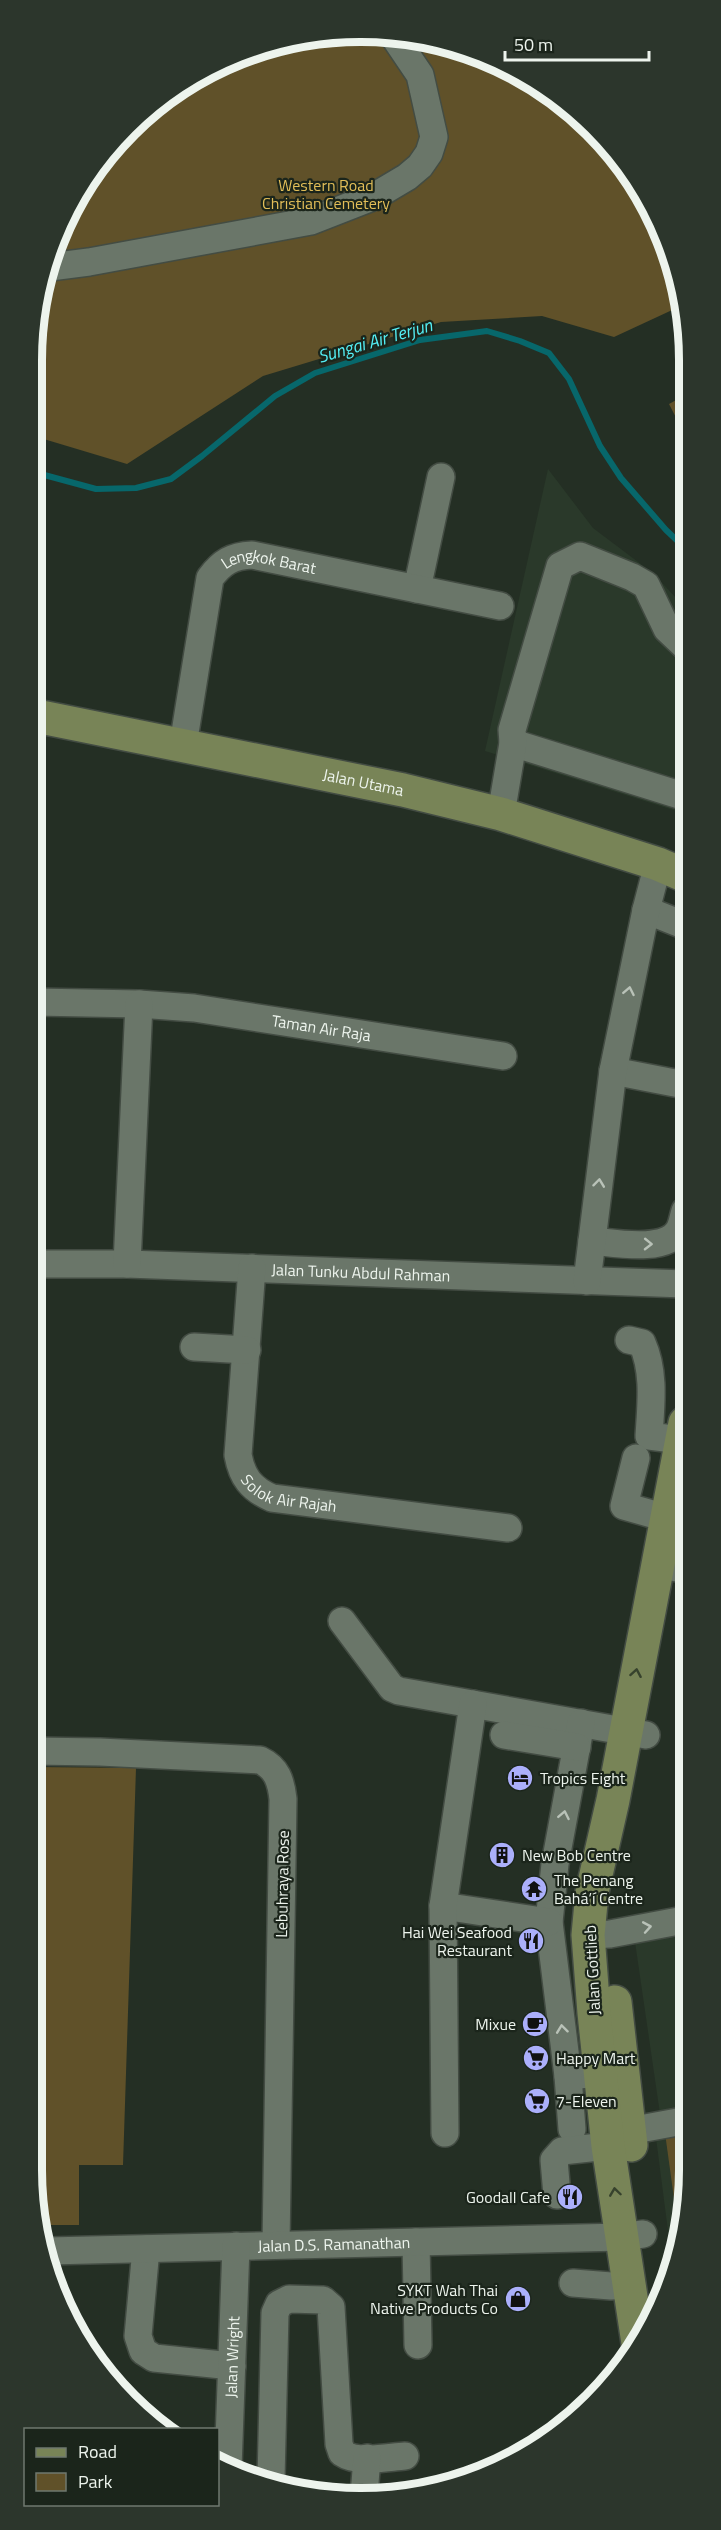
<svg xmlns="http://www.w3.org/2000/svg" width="721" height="2530" font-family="'Titillium Web',sans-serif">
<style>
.built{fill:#2a392a}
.green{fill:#605129}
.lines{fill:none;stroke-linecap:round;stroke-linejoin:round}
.stream{stroke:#07676b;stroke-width:6}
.minor-casing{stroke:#434c43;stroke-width:30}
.major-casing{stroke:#434c43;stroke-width:36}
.minor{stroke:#6a7669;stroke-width:27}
.major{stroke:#788457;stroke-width:33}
.oneway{stroke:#b9c2b8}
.oneway2{stroke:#37422d}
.labels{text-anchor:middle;stroke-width:4.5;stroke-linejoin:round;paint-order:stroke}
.park-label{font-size:16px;fill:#e2be58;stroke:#1b251b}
.street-label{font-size:16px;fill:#edf4ed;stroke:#1b251b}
.poi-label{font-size:16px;fill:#edf4ed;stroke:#1b251b;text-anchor:start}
.water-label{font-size:18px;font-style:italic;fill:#54eef4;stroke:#1b251b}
.rim{fill:none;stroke:#edf4ed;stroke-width:8}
</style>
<rect width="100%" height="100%" fill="#242f24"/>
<g class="built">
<path d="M548,469l45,59 61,46 32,35v205l-201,-63z"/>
<path d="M684,1928l-1,305 -11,29 -16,-124 6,-5 -3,-26 -25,-172z"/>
</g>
<g class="green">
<path d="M296,38h128l82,28 87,62 63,87 27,90 -69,32 -72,-21 -101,6 -178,54 -136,88 -90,-27 1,-140 49,-119 90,-91z"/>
<path d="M687,394v45l-18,-35z"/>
<path d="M33,1767l103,1 -13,397h-44v60h-37l-10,-56z"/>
<path d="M683,2131v102l-3,9 -15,-109z"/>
</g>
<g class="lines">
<path class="stream" d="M37,473l59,16 40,-1 35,-9 31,-23 73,-60 40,-23 105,-33 67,-9 33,10 29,12 20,26 31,67 21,32 45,52 20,19"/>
<g class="minor-casing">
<g id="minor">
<path d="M50,267l39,-5 222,-41 64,-25 32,-19 13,-11 9,-13 5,-16 -14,-62 -25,-37"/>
<path d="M417,589l24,-112"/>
<path d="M513,743l173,54"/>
<path id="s1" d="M183,745l27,-167c12,-16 22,-22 42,-23l248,51"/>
<path d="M501,814l12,-71 -1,-13 48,-164 20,-10 52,21 14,8 21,44 19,18"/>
<path d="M646,910l40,16"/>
<path id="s2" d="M35,1002l104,2 55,4 309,48"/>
<path d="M613,1071l72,14"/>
<path d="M592,1241c23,2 74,12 87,-11 3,-5 4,-13 6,-19"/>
<path id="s3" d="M35,1264h92l558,20"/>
<path d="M127,1264l12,-260"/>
<path id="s4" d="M252,1268l-14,187c4,22 13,34 34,43l236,30"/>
<path d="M587,1281l26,-210 33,-161 12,-46"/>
<path d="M629,1340l13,3c13,29 9,61 7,93l32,4"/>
<path d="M194,1347l53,3"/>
<path d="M636,1458l-12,48 42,12"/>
<path d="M657,1565l27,4"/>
<path d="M342,1621l50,67 7,3 247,44"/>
<path d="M581,1723l-26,141 -6,58 19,154 31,-3"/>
<path d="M504,1735l73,12"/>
<path d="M33,1751l67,1 160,8c17,8 21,21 23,39l-7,446"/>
<path d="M443,1906l106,16"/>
<path d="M588,1935l22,-1 74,-14"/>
<path d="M568,2076l4,53"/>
<path d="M629,2131l54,-10"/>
<path d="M445,2133l-2,-227 30,-202"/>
<path d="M557,2195l-3,-35 8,-9 46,-5"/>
<path d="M416,2242l2,103"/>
<path d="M146,2249l-8,87 5,15 11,7 78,8"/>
<path id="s5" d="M48,2251l573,-14 22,-3"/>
<path d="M573,2283l38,3 20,-1"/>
<path id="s6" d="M228,2468l8,-222"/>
<path d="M271,2479l4,-166 4,-9 10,-5 34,1 8,7 8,137 3,9c16,11 46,4 63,3"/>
<path d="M364,2495l3,-37"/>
</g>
</g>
<g class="major-casing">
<g id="major">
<path id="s7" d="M36,716l367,74 98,24 157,50 28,12"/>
<path d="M615,2002l16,143"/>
<path d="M638,2343l-30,-197 -14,-133 -6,-78 4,-43 21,-92 72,-377"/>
</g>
</g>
<use href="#minor" class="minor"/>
<use href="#major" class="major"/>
</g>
<defs><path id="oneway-chevron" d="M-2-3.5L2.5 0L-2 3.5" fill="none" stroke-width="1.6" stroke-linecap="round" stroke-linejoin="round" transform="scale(1.5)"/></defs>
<g class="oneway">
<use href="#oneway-chevron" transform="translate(629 991) rotate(-79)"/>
<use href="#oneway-chevron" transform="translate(599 1183) rotate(-83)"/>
<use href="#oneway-chevron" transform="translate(648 1244) rotate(1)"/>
<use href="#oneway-chevron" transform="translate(564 1815) rotate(-79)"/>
<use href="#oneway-chevron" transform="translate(647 1927) rotate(-10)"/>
<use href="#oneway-chevron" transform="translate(562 2029) rotate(-97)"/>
</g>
<g class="oneway2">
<use href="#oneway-chevron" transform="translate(636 1673) rotate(-80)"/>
<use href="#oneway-chevron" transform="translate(615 2192) rotate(-98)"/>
</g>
<defs>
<g id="hotel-disc" transform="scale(1.35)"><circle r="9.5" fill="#abaffb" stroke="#1b251b"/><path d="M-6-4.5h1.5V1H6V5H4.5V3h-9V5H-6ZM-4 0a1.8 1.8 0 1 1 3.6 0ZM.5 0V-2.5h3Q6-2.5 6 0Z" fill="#111"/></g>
<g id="building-disc" transform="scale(1.35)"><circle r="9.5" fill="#abaffb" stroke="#1b251b"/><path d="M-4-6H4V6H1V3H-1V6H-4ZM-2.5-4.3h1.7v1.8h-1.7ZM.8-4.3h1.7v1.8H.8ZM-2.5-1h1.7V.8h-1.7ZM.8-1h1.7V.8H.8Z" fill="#111"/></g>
<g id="temple-disc" transform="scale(1.35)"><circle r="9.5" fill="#abaffb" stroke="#1b251b"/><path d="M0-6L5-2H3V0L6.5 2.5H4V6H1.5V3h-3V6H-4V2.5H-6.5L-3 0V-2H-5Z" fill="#111"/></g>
<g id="restaurant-disc" transform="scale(1.35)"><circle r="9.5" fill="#abaffb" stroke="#1b251b"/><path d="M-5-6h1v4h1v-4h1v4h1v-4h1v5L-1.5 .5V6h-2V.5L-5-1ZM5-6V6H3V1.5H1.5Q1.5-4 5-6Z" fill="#111"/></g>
<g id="cafe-disc" transform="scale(1.35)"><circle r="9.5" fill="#abaffb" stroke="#1b251b"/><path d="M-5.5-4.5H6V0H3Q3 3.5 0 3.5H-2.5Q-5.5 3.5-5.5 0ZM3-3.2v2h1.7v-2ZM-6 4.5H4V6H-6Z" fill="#111"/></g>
<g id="supermarket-disc" transform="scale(1.35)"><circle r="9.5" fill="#abaffb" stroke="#1b251b"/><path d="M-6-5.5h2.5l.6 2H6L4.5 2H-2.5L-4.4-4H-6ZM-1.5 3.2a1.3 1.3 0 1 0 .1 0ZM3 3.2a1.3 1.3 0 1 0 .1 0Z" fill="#111"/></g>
<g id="shop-disc" transform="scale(1.35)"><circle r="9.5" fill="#abaffb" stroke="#1b251b"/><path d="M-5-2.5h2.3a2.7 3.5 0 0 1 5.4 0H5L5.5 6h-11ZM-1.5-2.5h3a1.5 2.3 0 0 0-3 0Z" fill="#111"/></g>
</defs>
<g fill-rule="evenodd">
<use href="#hotel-disc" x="520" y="1778"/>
<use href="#building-disc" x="502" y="1855"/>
<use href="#temple-disc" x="534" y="1889"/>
<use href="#restaurant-disc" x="531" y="1941"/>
<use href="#cafe-disc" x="535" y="2024"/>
<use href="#supermarket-disc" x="536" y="2058"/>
<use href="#supermarket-disc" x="537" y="2101"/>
<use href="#restaurant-disc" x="570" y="2197"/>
<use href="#shop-disc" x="518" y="2299"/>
</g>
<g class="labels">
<g class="park-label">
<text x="326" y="191">Western Road<tspan x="326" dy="18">Christian Cemetery</tspan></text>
</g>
<g class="street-label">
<text dy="6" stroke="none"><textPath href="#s1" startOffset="236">Lengkok Barat</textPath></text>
<text dy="6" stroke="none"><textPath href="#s7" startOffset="334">Jalan Utama</textPath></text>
<text dy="6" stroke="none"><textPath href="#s2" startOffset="288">Taman Air Raja</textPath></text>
<text dy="6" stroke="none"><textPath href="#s3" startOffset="326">Jalan Tunku Abdul Rahman</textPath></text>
<text dy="6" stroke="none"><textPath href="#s4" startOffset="260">Solok Air Rajah</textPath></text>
<text transform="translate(282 1884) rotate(-89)" y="6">Lebuhraya Rose</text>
<text transform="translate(592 1970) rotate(-93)" y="6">Jalan Gottlieb</text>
<text dy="6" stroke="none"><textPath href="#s5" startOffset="286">Jalan D.S. Ramanathan</textPath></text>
<text dy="6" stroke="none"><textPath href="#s6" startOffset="111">Jalan Wright</textPath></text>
</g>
<g class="poi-label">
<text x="540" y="1784">Tropics Eight</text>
<text x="522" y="1861">New Bob Centre</text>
<text x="554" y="1886">The Penang<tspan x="554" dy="18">Bahá’í Centre</tspan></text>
<text x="512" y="1938" text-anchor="end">Hai Wei Seafood<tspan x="512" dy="18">Restaurant</tspan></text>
<text x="516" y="2030" text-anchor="end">Mixue</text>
<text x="556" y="2064">Happy Mart</text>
<text x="556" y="2107">7-Eleven</text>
<text x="550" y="2203" text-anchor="end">Goodall Cafe</text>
<text x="498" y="2296" text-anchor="end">SYKT Wah Thai<tspan x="498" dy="18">Native Products Co</tspan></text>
</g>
<g class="water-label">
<text transform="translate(375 341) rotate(-16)" y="6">Sungai Air Terjun</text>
</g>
</g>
<path d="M0 0H721V2530H0ZM360 42H361A318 318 0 0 1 679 360V2170A318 318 0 0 1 361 2488H360A318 318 0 0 1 42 2170V360A318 318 0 0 1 360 42Z" fill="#2c362c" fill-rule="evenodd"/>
<path class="rim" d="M360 42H361A318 318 0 0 1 679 360V2170A318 318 0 0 1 361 2488H360A318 318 0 0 1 42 2170V360A318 318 0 0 1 360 42Z"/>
<rect x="24" y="2428" width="195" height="78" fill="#1b251b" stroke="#6f786f" stroke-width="1.5"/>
<rect x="36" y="2448" width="30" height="9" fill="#788457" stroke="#6f786f" stroke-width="1.5"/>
<text x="78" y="2458" font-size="18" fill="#edf4ed">Road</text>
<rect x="36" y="2473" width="30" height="18" fill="#605129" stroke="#6f786f" stroke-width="1.5"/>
<text x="78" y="2488" font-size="18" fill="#edf4ed">Park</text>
<path d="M505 51v9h144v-9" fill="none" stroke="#edf4ed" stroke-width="3"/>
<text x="514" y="51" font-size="18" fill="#edf4ed" stroke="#1b251b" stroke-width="4.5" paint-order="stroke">50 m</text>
</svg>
